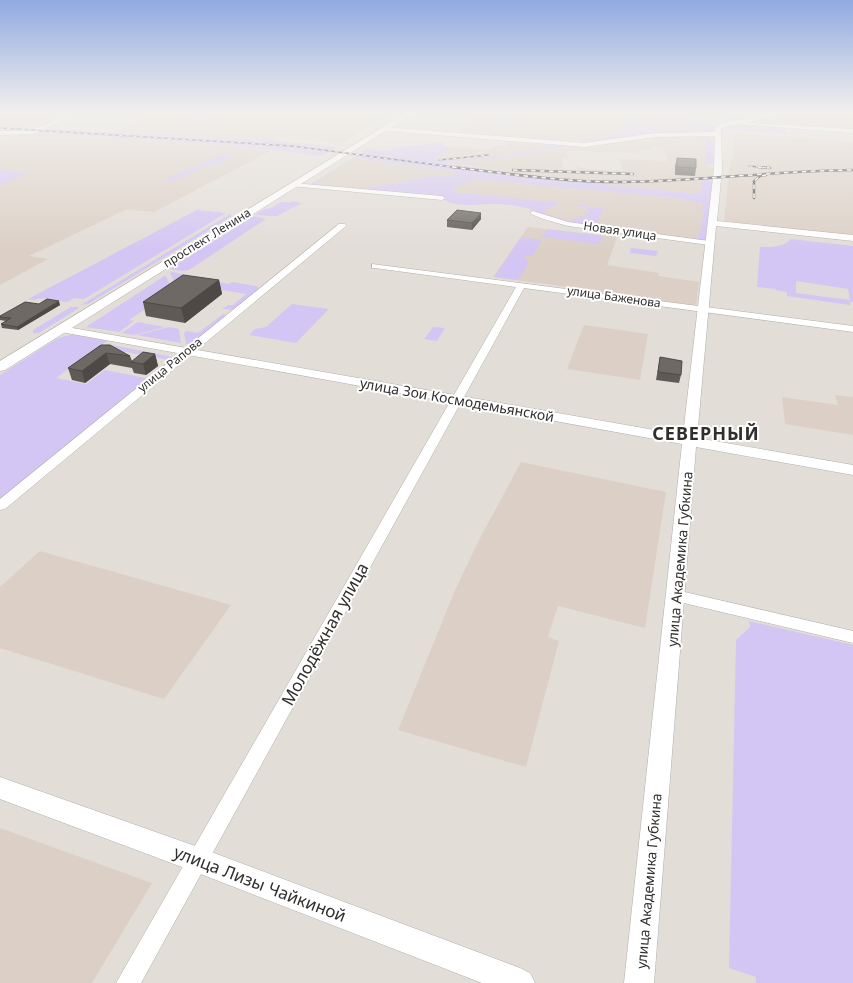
<svg xmlns="http://www.w3.org/2000/svg" width="853" height="983" font-family="'Noto Sans',sans-serif">
<style>
.built{fill:#dcd0c6;fill-rule:evenodd}
.green{fill:#d4c6f4;fill-rule:evenodd}
.lines{fill:none;stroke-linecap:round;stroke-linejoin:round}
.stream{stroke:#ae9ad6;stroke-width:1}
.minor-casing{stroke:#b3aea9;stroke-width:1}
.tertiary-casing{stroke:#b3aea9;stroke-width:1}
.secondary-casing{stroke:#b3aea9;stroke-width:1}
.minor{fill:#fff;fill-rule:evenodd}
.tertiary{fill:#fff;fill-rule:evenodd}
.secondary{fill:#fff;fill-rule:evenodd}
.rail-far1-casing{stroke:#4e4b49;stroke-width:1.5}
.rail-casing{stroke:#4e4b49;stroke-width:2.5}
.rail-far1{stroke:#fff;stroke-width:1;stroke-dasharray:3.5;stroke-linecap:butt}
.rail{stroke:#fff;stroke-width:1.5;stroke-dasharray:4.5;stroke-linecap:butt}
.wall{fill:#5f5a56}
.shaded-wall{fill:#4d4a46}
.building{fill:#6e6964;stroke:#4d4a46}
.labels{text-anchor:middle;stroke-width:4;stroke-linejoin:round;paint-order:stroke}
.far-street-label{font-size:12px;fill:#312f2d;stroke:#fff}
.street-label{font-size:14px;fill:#312f2d;stroke:#fff}
.near-street-label{font-size:17px;fill:#312f2d;stroke:#fff}
.district-label{font-size:18px;font-weight:bold;letter-spacing:1px;fill:#312f2d;stroke:#fff}
</style>
<rect width="100%" height="100%" fill="#e3ddd8"/>
<g class="built">
<path d="M0,111h69l-44,16 -25,-1z"/>
<path d="M157,111l11,1 227,-1 -41,23 3,1 -14,8 -65,-6 -6,3 -10,1 -146,-9z"/>
<path d="M479,111h157l-3,8 -9,6 2,2 -7,4 -11,5 -30,6 -119,-10 18,-11h9l7,2 19,2 5,-3 14,2z"/>
<path d="M642,111h69l-1,2 -13,-1 -1,2h-7l-2,6h2l-1,7 -49,-4z"/>
<path d="M717,111h58l-30,9 -16,-1 -12,-4z"/>
<path d="M803,111h50v19h-5l-2,-2 -25,-2 -1,2 -59,-5 1,-2z"/>
<path d="M26,133l211,13 -1,1 35,4 -117,61 -27,-3 -98,47 19,3 -48,26v-145z"/>
<path d="M734,133l119,9v95l-129,-15 6,-60 3,-3z"/>
<path d="M659,136h46l1,27h8l-9,3 9,2v8l-39,4 -100,1 -91,-11 -3,-1v-2l-33,-3v-2l52,-3 73,-13zM652,147l11,1 5,13 -49,-2 4,11h-9v1l-34,-3 -1,-2h-2v5h-14l-1,-13h6l-1,-7 75,2 -1,-3h12z"/>
<path d="M510,142l42,3 -1,2 -54,10 -51,4 -12,-2 18,-12 34,3 10,-4 9,1z"/>
<path d="M353,158l104,14 -5,4h-20l-71,13 -47,-6z"/>
<path d="M477,179l198,19 28,6 1,8 -6,26 -4,1 -99,-13 8,-18 -25,-2 14,6 -23,9 -26,-8 2,-3 15,-6 -108,-12 5,-6z"/>
<path d="M703,179l-3,15 -94,-9v-3z"/>
<path d="M528,227l89,10 -10,28 52,8 -1,3 41,6 -3,24 -100,-12 1,-3 -104,-14z"/>
<path d="M584,325l64,9 -8,46 -73,-11z"/>
<path d="M835,395l18,2v38l-68,-11 -3,-27 56,8z"/>
<path d="M521,462l145,30 -21,136 -87,-22 -10,31 11,4 -33,126 -128,-37 58,-142 23,-48z"/>
<path d="M40,551l191,54 -67,94 -164,-51v-61z"/>
<path d="M0,828l152,55 -60,100h-92z"/>
</g>
<g class="green">
<path d="M171,111h59c-8,3 -18,3 -27,3l18,5 -37,-2 6,-4z"/>
<path d="M444,111h35l53,13 -15,-2 -5,3 -10,1 -11,-1 2,-2 -7,-2h-9z"/>
<path d="M636,111h6l-3,12 48,4 2,-6 -2,-2 21,2v3l8,1 -2,6 -4,2 -42,1 -72,10 -140,-10 3,-2 119,10 30,-6 18,-9 -3,-1 10,-7z"/>
<path d="M739,124l46,3 2,7 -55,-4h-9v4h-3l1,-7z"/>
<path d="M51,125h3l-1,1 3,3 211,11 70,7 -15,9 -86,-10 -203,-13c5,-2 12,-2 16,-5l-4,-1z"/>
<path d="M0,126l40,2 -20,4 -20,-1z"/>
<path d="M659,136h48l6,3 1,24h-8l-1,-27z"/>
<path d="M441,142h3l-1,4 10,1 -19,12 6,2 66,-5 44,-9 3,-4 20,2 -73,14 -52,3v2l33,4v1l3,1 101,11 102,-2 27,-3 -9,65 -136,-18 -31,-8 -6,-4 1,-1c-12,-4 -25,-6 -38,-6 -17,-1 -37,5 -52,-5l1,-2 -135,-12 58,-36 22,2 7,-3zM353,158l103,14 -4,4h-20l-71,13 -47,-6zM477,179l198,19 28,6 -1,8h2l-6,26 -4,1 -99,-13 9,-18 -29,-3 10,3 6,4 -22,9 -25,-8 1,-3 16,-7 -109,-11 5,-6zM702,179l-2,15 -94,-9v-3z"/>
<path d="M220,154h11l1,3 -12,7 -12,1 -37,17 -8,-1z"/>
<path d="M0,170h3l26,3 -29,12z"/>
<path d="M293,201l9,2 -25,13 -22,-1 9,-6c10,1 11,-6 19,-7 5,0 6,2 10,-1z"/>
<path d="M197,210l29,3 -142,86 -10,-1 -7,4c-9,-1 -24,-6 -32,-2l-7,-1z"/>
<path d="M230,214l2,2 -144,88 -7,1z"/>
<path d="M254,216l12,3 -77,51 -6,1 -14,-2z"/>
<path d="M547,229l56,7 -4,8 -57,-7z"/>
<path d="M521,237l21,3 -9,15 -8,1 -1,2 5,4 -11,18 -24,-3z"/>
<path d="M791,239l62,7v56h-3v3l-63,-9v-4l-12,-2v-2l-1,1 -17,-2 3,-40c10,0 23,1 31,-8zM796,281l52,8 2,11 -54,-7z"/>
<path d="M631,248l27,3 -2,5 -26,-3z"/>
<path d="M172,272l41,7 -2,2 18,3 3,-2 24,4 4,3 -25,21 -13,-1 6,-4h5l13,-11 -72,-12 -4,-9z"/>
<path d="M166,275l6,16 -43,29 5,1 -15,11 -33,-5z"/>
<path d="M292,304l37,5 -33,34 -47,-8 6,-6 11,-2z"/>
<path d="M71,307h6l2,1 -40,25h-6v-3z"/>
<path d="M223,314l4,2 -35,29 -6,-1 -2,-11 3,-2 11,2z"/>
<path d="M138,322l27,5 -31,8 -12,-2z"/>
<path d="M169,327l10,2 2,14 -44,-8z"/>
<path d="M433,327l12,1 -8,13 -13,-2z"/>
<path d="M74,334l33,7 -51,37 30,6 19,-14 46,9 -151,124v-128l58,-37z"/>
<path d="M107,344l66,13 -4,3 -65,-12v-2z"/>
<path d="M749,621l104,24v338h-97v-6l-27,-9 7,-328 14,-13z"/>
</g>
<g class="lines">
<path class="stream" d="M758,124l-7,-2 14,-3"/>
<g class="minor-casing">
<g id="minor">
<path d="M77,111h6l-50,23 -33,1v-4l32,-1z"/>
<path d="M735,122l118,7v4l-116,-9h-2z"/>
<path d="M293,183l149,13 3,2 -3,2 -151,-14 -1,-1z"/>
<path d="M533,211l35,11 141,19 4,2 -4,2 -141,-19 -25,-7 -12,-5v-2z"/>
<path d="M339,224h6l1,2 -341,283 -5,1v-11z"/>
<path d="M372,264l481,62v6l-329,-44 -383,695h-25l400,-696 -141,-19h-3z"/>
<path d="M676,590l177,41v12l-182,-43 -3,-4 3,-4z"/>
</g>
</g>
<g class="tertiary-casing">
<g id="tertiary">
<path d="M777,111h10l-40,12 -20,3 -6,3 1,40 -5,52 136,14v6l-137,-15 -19,212 156,27v10l-157,-28 -42,536h-30l58,-539 -621,-112 -4,-1 -2,-2 2,-2 4,-1 622,109 31,-266 1,-33 -60,1 -70,10 -199,-16 -3,-2 3,-2 199,16 70,-10 60,-1 1,-5 7,-4 24,-4z"/>
<path d="M0,777l198,70 322,121 10,5 5,10h-53l-284,-110 -198,-74z"/>
</g>
</g>
<g class="secondary-casing">
<path id="secondary" d="M409,111h8l-412,259 -5,1v-10z"/>
</g>
<use href="#minor" class="minor"/>
<use href="#tertiary" class="tertiary"/>
<use href="#secondary" class="secondary"/>
<g class="rail-far1-casing">
<g id="rail-far1">
<path d="M0,128l292,18 168,22"/>
<path d="M439,160l49,-5"/>
<path d="M749,166l19,2"/>
</g>
</g>
<g class="rail-casing">
<g id="rail">
<path d="M452,167c57,7 113,15 170,15 77,-1 153,-11 230,-12"/>
<path d="M758,167l12,1"/>
<path d="M513,170l120,4"/>
<path d="M754,198v-17l6,-5 6,-1"/>
</g>
</g>
<use href="#rail-far1" class="rail-far1"/>
<use href="#rail" class="rail"/>
</g>
<g class="wall">
<path d="M677,158l19,10 -1,8 -20,-1v-9z"/>
<path d="M481,219l-9,11 -25,-3v-7z"/>
<path d="M219,280l3,14 -37,29 -39,-7 -3,-14z"/>
<path d="M39,304l21,1 -42,25 -16,-2 -1,-4 5,-3 -6,-1v-4z"/>
<path d="M101,345l29,11 2,5 23,-7 3,12 -12,9 -12,-2 -2,-5 -22,-4 -25,19 -13,-3 -4,-12z"/>
<path d="M660,357l21,18 -2,8 -23,-3z"/>
</g>
<g class="shaded-wall">
<path d="M481,213v6l-9,11v-7z"/>
<path d="M219,280l3,14 -37,29 -4,-15z"/>
<path d="M59,301l1,4 -42,25 -1,-3z"/>
<path d="M106,353l4,11 -25,19 -3,-12z"/>
<path d="M155,354l3,12 -12,9 -3,-11z"/>
</g>
<g class="building">
<path d="M677,158l19,1v9l-19,-1z"/>
<path d="M457,210l24,3 -9,10 -25,-3z"/>
<path d="M183,275l36,5 -38,28 -38,-6z"/>
<path d="M47,299l12,2 -42,26 -16,-3 10,-6 -11,-1v-1l25,-14 14,2z"/>
<path d="M101,345h9l20,11 -24,-3 -24,18 -14,-3z"/>
<path d="M143,352l12,2 -12,10 -12,-2z"/>
<path d="M660,357l22,4 -1,14 -23,-3z"/>
</g>
<linearGradient id="sky" x2="0" y2="1"><stop stop-color="#91aae1"/><stop offset="0.45" stop-color="#f2f0ed"/><stop offset="1" stop-color="#f2f0ed" stop-opacity="0"/></linearGradient>
<rect width="853" height="249" fill="url(#sky)"/>
<g class="labels">
<g class="far-street-label">
<text transform="translate(620 231) rotate(8)" y="4">Новая улица</text>
<text transform="translate(207 238) rotate(-32)" y="4">проспект Ленина</text>
<text transform="translate(614 297) rotate(8)" y="4">улица Баженова</text>
<text transform="translate(170 365) rotate(-39)" y="4">улица Рапова</text>
</g>
<g class="street-label">
<text transform="translate(457 400) rotate(10)" y="5">улица Зои Космодемьянской</text>
<text transform="translate(680 559) rotate(-85)" y="5">улица Академика Губкина</text>
<text transform="translate(649 881) rotate(-85)" y="5">улица Академика Губкина</text>
</g>
<g class="near-street-label">
<text transform="translate(325 634) rotate(-61)" y="6">Молодёжная улица</text>
<text transform="translate(260 884) rotate(21)" y="6">улица Лизы Чайкиной</text>
</g>
<g class="district-label">
<text x="706" y="440">СЕВЕРНЫЙ</text>
</g>
</g>
</svg>
